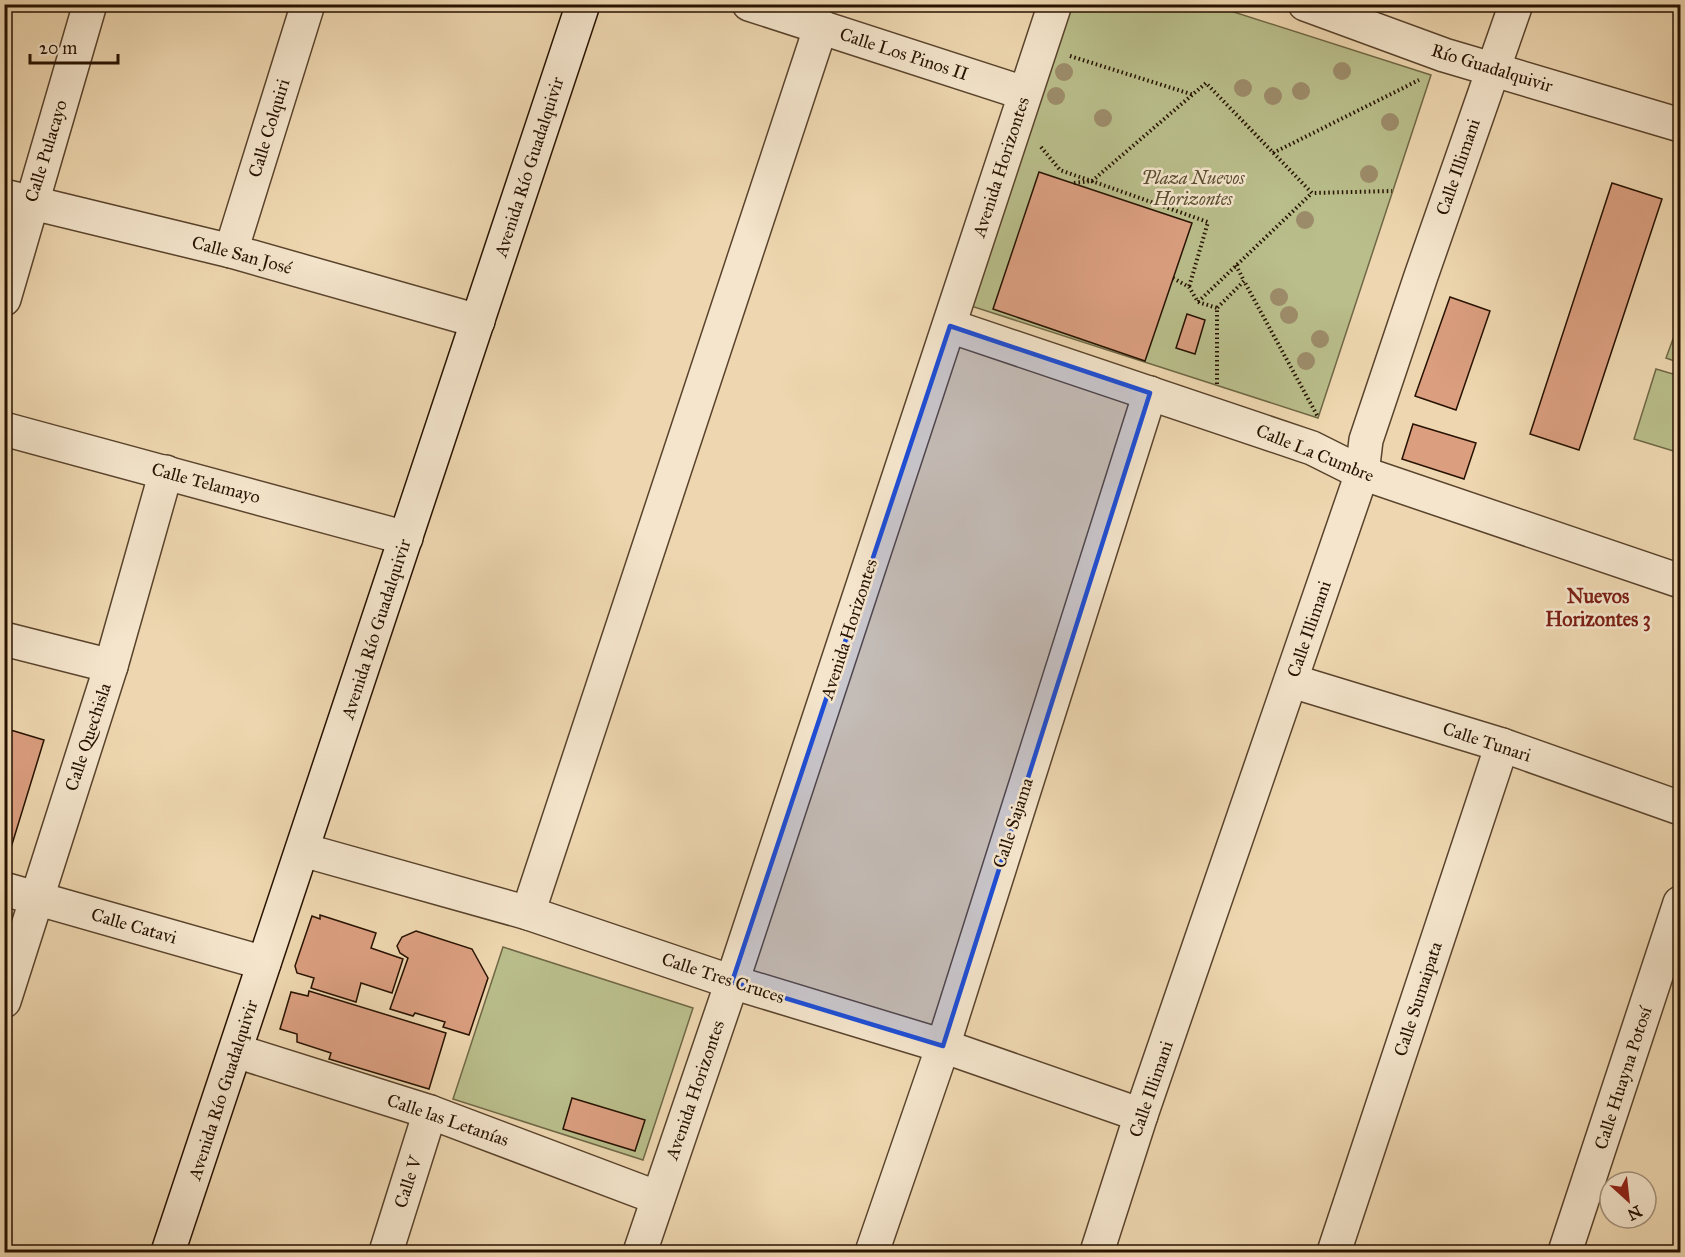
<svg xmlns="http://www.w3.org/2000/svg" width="1685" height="1257" font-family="'IM FELL Great Primer',serif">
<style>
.green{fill:#b9be8b;stroke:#706846;stroke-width:1.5}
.building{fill:#db9f80;stroke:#271200;stroke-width:1.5}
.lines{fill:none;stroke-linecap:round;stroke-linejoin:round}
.street-casing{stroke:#59432c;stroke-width:36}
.secondary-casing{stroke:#271200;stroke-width:36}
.path{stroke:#271200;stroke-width:4;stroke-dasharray:1.5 3;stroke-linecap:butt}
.street{stroke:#f4e5cc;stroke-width:33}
.secondary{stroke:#f4e5cc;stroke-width:33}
.tree{fill:#9d8c6a}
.marked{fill:#1d4ed8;fill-opacity:0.2;stroke:#1d4ed8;stroke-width:4.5;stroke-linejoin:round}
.labels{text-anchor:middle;stroke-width:5;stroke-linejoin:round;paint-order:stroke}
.street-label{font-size:18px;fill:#271200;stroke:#f4e5cc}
.park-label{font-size:18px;font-style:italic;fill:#5a4e31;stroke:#f4e5cc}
.neighbourhood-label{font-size:20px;font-weight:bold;fill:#7a1f14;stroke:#f4e5cc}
</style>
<rect width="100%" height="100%" fill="#eed7b0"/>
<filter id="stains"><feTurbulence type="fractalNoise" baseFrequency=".00333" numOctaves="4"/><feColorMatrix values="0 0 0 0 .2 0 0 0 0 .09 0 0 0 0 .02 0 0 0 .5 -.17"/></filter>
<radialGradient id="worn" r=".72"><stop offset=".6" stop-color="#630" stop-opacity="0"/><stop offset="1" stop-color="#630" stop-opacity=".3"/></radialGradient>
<g class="green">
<path d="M1064,5h148l219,70 -113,343 -353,-114z"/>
<path d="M1680,320v43l-14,-5z"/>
<path d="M1656,369l24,7v77l-46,-14z"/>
<path d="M503,947l190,61 -50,152 -190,-61z"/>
</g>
<g class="building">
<path d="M1039,172l153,51 -47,138 -152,-52z"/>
<path d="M1612,183l50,16 -83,251 -49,-16z"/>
<path d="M1450,297l40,14 -34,99 -41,-14z"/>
<path d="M1187,314l18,6 -10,34 -19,-6z"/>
<path d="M1413,424l63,19 -12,36 -62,-20z"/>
<path d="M4,728l40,12 -38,124h-2z"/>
<path d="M320,915l56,18 -5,15 32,11 -11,34 -31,-10 -5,19 -45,-14 3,-10 -17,-5 -2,-7 17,-50 8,3z"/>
<path d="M416,931l56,18 16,29 -19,57 -26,-8 2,-5 -30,-9 -2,3 -23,-7 18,-51 -8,-5 -3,-7 5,-9z"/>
<path d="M309,991l137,42 -17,56 -100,-30 2,-6 -34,-11v-8l-17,-5 11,-37 17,4z"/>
<path d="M572,1098l73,22 -10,31 -72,-22z"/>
</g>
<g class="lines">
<g class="street-casing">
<g id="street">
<path d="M749,4l275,89"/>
<path d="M1305,4l139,51 236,70"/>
<path d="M4,196l227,55 247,70"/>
<path d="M231,251l77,-247"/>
<path d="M4,299l86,-295"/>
<path d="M950,326l362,122 50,25 318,108"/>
<path d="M4,429l402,109"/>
<path d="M4,639l107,27"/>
<path d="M1292,681l210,64 178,63"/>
<path d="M303,850l225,63 204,69 211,64 198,69"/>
<path d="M4,889l260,74"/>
<path d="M528,913l293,-887"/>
<path d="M4,1001l107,-335 55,-194"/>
<path d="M236,1051l194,61 228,86"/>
<path d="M386,1252l44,-140"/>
<path d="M640,1252l92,-270 323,-978"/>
<path d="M872,1252l71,-206 207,-653"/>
<path d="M1097,1252l44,-137 221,-642 4,-33 55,-164 95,-272"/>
<path d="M1334,1252l168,-507"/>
<path d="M1565,1252l115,-349"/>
</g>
</g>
<g class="secondary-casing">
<path id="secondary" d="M168,1252l415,-1248"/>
</g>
<g class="path">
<path d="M1070,56l124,39"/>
<path d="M1041,147l19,23 148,52 -19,65"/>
<path d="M1273,153l146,-73"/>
<path d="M1074,183l18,-2 114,-98 106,110 80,-2"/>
<path d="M1236,265l8,16"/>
<path d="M1173,278l16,9 9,15 114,-109"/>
<path d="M1198,302l19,6"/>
<path d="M1217,384v-76l27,-27 74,136"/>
</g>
<use href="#street" class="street"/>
<use href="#secondary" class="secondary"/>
</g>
<g class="tree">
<circle cx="1342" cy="71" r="9"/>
<circle cx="1064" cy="72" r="9"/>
<circle cx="1243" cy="88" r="9"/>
<circle cx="1301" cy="91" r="9"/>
<circle cx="1056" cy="96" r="9"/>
<circle cx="1273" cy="96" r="9"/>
<circle cx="1103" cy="118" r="9"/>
<circle cx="1390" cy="122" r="9"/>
<circle cx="1369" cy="174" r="9"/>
<circle cx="1305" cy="220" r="9"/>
<circle cx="1279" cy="297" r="9"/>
<circle cx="1289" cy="315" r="9"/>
<circle cx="1320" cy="339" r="9"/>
<circle cx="1306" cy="361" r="9"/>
</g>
<path class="marked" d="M950,326l200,67 -207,653 -211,-64z"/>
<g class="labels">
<g class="street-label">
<text transform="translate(904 54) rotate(18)" y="6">Calle Los Pinos II</text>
<text transform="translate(1492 68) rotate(17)" y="6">Río Guadalquivir</text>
<text transform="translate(269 128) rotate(-73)" y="6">Calle Colquiri</text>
<text transform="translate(46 151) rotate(-73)" y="6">Calle Pulacayo</text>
<text transform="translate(529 167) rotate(-72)" y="6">Avenida Río Guadalquivir</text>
<text transform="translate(1001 167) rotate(-72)" y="6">Avenida Horizontes</text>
<text transform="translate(1458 167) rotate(-71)" y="6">Calle Illimani</text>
<text transform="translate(242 255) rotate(15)" y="6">Calle San José</text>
<text transform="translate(1315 453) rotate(22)" y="6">Calle La Cumbre</text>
<text transform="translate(206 483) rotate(15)" y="6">Calle Telamayo</text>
<text transform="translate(376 629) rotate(-72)" y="6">Avenida Río Guadalquivir</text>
<text transform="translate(849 629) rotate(-72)" y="6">Avenida Horizontes</text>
<text transform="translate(1309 629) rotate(-71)" y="6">Calle Illimani</text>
<text transform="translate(88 737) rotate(-72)" y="6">Calle Quechisla</text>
<text transform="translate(1487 742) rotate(18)" y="6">Calle Tunari</text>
<text transform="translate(1013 823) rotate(-72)" y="6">Calle Sajama</text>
<text transform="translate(134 926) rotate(16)" y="6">Calle Catavi</text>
<text transform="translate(723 978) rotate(18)" y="6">Calle Tres Cruces</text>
<text transform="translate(1418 999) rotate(-72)" y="6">Calle Sumaipata</text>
<text transform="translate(1623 1078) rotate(-72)" y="6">Calle Huayna Potosí</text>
<text transform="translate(1151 1089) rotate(-71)" y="6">Calle Illimani</text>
<text transform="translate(223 1090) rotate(-72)" y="6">Avenida Río Guadalquivir</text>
<text transform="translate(695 1090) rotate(-71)" y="6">Avenida Horizontes</text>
<text transform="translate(448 1120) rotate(19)" y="6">Calle las Letanías</text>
<text transform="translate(408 1182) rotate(-72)" y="6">Calle V</text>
</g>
<g class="park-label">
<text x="1193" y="184">Plaza Nuevos<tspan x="1193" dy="21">Horizontes</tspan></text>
</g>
<g class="neighbourhood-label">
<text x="1598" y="603">Nuevos<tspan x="1598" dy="23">Horizontes 3</tspan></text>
</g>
</g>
<rect width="1685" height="1257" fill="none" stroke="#eed7b0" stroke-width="24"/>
<rect x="6" y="6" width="1673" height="1245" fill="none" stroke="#271200" stroke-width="3"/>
<rect x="12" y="12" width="1661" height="1233" fill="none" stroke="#271200" stroke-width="1.5"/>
<g transform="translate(1628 1200) rotate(153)"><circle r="28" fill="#f4e5cc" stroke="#a2917a" stroke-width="1.5"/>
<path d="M0-4.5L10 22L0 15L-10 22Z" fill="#8f2418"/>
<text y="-9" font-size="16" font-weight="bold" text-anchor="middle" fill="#271200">N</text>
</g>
<path d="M30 54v9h88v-9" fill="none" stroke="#271200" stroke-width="3"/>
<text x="39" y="54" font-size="18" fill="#271200" stroke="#f4e5cc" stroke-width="4.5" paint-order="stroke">20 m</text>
<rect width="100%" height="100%" filter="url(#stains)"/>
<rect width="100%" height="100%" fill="url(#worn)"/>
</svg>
